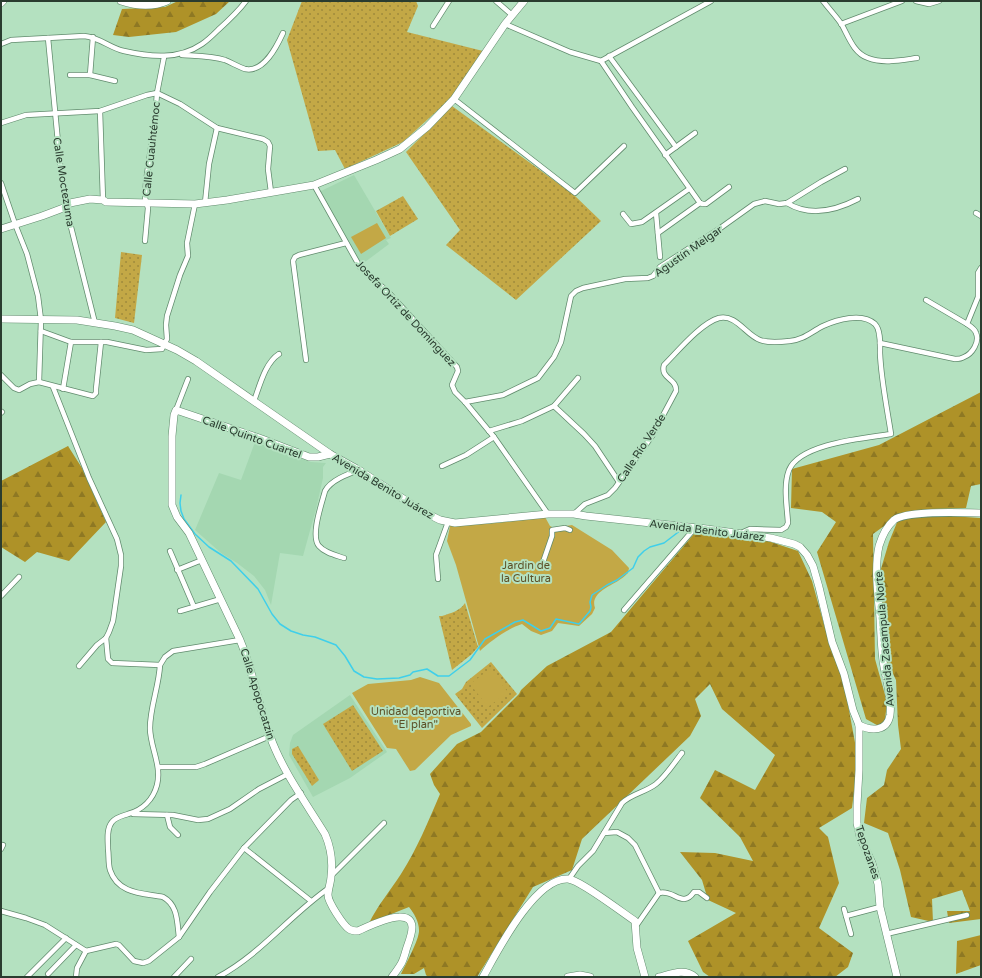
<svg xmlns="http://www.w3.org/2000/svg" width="982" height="978" font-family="'Varela Round',sans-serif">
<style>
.built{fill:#a4d7b1}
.grass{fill:url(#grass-dots)}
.forest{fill:url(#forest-firs)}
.park{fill:#c3a846}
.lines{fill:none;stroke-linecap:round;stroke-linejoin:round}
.stream{stroke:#3fcfea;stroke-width:1.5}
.street-casing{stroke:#618b6d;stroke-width:6}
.secondary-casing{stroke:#618b6d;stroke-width:8}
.primary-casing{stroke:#618b6d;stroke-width:8}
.street{stroke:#fff;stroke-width:4.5}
.secondary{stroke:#fff;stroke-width:7}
.primary{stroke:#fff;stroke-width:7}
.labels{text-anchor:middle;stroke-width:4;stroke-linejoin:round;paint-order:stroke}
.street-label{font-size:11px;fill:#2a3c2f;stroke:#b4e1c0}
.park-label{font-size:11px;fill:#5d5128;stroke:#b4e1c0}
</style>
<defs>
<pattern id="grass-dots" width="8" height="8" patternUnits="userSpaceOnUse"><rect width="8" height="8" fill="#c3a846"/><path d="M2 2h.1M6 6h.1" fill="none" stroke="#9f8a3b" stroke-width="1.8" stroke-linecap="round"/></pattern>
<pattern id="forest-firs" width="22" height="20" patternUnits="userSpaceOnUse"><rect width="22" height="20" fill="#ae9228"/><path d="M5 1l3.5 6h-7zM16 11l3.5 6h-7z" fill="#8e7823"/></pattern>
</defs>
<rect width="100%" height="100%" fill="#b4e1c0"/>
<g class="built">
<path d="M354,175l37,63 -5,2 3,4 -28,21 -42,-73z"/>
<path d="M255,442l56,20 15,1 -3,4v11l-7,31 -13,47 -23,-3 -9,52 -6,-15 -11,-14 -17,-13 -16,-10 -26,-23 24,-57 22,7z"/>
<path d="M350,695l37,57 -37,26 -37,19 -24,-42 1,-12 3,-8z"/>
</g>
<g class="grass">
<path d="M302,1h114l2,5 -11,26 76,19 -32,47 -48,44 -58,27 -10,-19 -17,1 -31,-111z"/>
<path d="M452,106l122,89 27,26 -85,79 -70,-55 14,-15 -54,-78z"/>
<path d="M403,196l15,23 -28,17 -14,-25z"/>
<path d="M121,252l21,3 -8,68 -19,-5z"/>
<path d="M465,603l13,44 -6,7 -20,16 -13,-54h3c9,-3 18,-5 23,-13z"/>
<path d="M491,662l26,32 -35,34 -27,-34 7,-5 4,-7z"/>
<path d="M353,705l30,46 -31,20 -29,-47z"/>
<path d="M298,746l21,34 -7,6 -20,-32v-5z"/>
</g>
<g class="forest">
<path d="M178,1h52l-14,13 -40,18 -47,5 -16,-2 9,-26 43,-2z"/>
<path d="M981,392v92l-10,2 -5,22 -33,1 -35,7 -25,18 2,125 12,43 -3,27 -18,-10 -49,-167 19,-30 -14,-10 -31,-4 1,-39 87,-24z"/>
<path d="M68,446l14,22 24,54 -37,39 -32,-9 -12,10 -24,-15v-66z"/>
<path d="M933,515l48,3v401l-32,4 -2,-12h23l-8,-21 -30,9 1,23 -22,-5 -11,-47 -12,-37 -24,-10 3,-25 17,-13 3,-15 14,-21 -3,-24 -2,-45 -18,-37 -1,-61 12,-40 9,-22z"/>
<path d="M699,528l66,12 33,11 14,30 13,47 17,44 16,87 -6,49 -33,20 9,9 11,46 -20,45 34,25 -5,14 -13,10h-125l-7,-5 -15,-31 48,-28 -28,-13 -6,-20 -22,-28 35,1 38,8 -13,-24 -40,-39 15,-28 40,20 20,-35 -53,-46 -12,-25 -15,15 6,17 -11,20 -108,103 -10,31 -39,17 -56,90h-49l-2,-2 -2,-7 -10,6h-13c4,-8 19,-36 18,-44 0,-8 -5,-17 -10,-23l-40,16c9,-18 21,-32 32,-49 16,-25 27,-52 39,-80l-6,-9 -4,-11 27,-30 24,-12 38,-38 2,-4 26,-24 64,-34z"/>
<path d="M981,935v30l-25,9 1,-33z"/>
</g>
<g class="park">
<path d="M377,223l9,15 -25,16 -10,-17z"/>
<path d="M545,517l5,9 4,2 18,-3 40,25 17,18 -1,5c-3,3 -7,6 -10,8 -10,6 -28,13 -23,27l-3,6 -13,12 -21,-3 -6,8 -11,4 -10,-4 -9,-7c-13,4 -32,17 -42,27l-24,-86 -9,-24 3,-15 46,-3z"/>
<path d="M490,669l18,23 -20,15 -18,-23z"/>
<path d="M420,677l19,6 32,41v2l-20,9 -36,35 -5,1 -14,-22 -9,-1 -35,-55 16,-9 43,-4z"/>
</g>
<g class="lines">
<g class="stream">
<path d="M181,495l-1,8 1,8 3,8 11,15 14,13 22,14 27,28 14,25 8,10 11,7 12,4 12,2 21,8 9,11 9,15 10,6 13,2 22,-1 11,-3 3,-3 14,-3 11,7h11l21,-16 15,-21 30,-17 8,-2 18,11 9,-3 6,-9 23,5 11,-13 1,-4 -1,-5 2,-7 15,-10 10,-5 16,-12 5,-11 6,-6 6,-4 14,-4 17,-13h4"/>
<path d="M699,532l16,1"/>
</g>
<g class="street-casing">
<g id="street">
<path d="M496,1l16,14"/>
<path d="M823,1c6,8 14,16 19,24 7,13 12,28 26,33 15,6 34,2 49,0"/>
<path d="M916,1l13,3 10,-3"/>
<path d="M505,24l65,28 31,9 110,-60"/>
<path d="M841,24l61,-23"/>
<path d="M433,26l16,-25"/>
<path d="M48,38l12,125 6,44 29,116"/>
<path d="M1,44l10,-4 73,-4c15,1 26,12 40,15 26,6 55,9 78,-7 6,-4 11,-9 16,-14 10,-9 20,-18 28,-29"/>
<path d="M182,55c14,1 30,1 43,5 7,3 14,7 20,9 19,4 32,-23 38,-36"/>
<path d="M609,56l67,91"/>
<path d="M601,61l31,46 68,96 3,1h3l23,-17"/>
<path d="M70,75h20l25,6"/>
<path d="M90,75l3,-38"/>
<path d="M454,99l121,94 49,-47"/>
<path d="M100,111l3,89"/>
<path d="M1,123l25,-8 74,-4 47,-16 10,-2 23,11 37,24 46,11 5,3 2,4 -2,23 3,23"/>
<path d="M665,155l30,-22"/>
<path d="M1,183l14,41 12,30 11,42 3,24 -2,62"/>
<path d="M314,185l46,82 29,26 68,74 1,4 -6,14 3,7 10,10 29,35 54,77"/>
<path d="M205,203l4,-39 8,-36"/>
<path d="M787,203c23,14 48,8 71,-4"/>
<path d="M656,213l4,44"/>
<path d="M976,213l5,3"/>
<path d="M623,214l8,10 11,-2 47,-33"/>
<path d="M658,233l42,-30"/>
<path d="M145,241l3,-33 -3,-10 1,-17 9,-61 2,-27 7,-36"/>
<path d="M926,300l41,24"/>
<path d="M41,331l30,11h36l39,8 16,-1 5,-10 -1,-14 1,-9 13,-41 8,-19 -1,-13 8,-39"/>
<path d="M880,343l75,16c3,0 6,0 9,-2 8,-3 16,-15 12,-24 -1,-4 -6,-7 -9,-9l11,-27v-24l3,-5"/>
<path d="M306,360l-13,-99 2,-4 4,-2 47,-12"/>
<path d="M1,375l13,13 5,2 11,-6 9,-2 54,14 3,-3v-4l5,-47"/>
<path d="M53,387l36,91 28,61 4,16v11l-8,55 -4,11 -3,6 -9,7 -18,21"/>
<path d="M63,389l8,-47"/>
<path d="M254,401c6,-16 11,-38 25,-47"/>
<path d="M465,402l38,-7 35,-17 16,-21 7,-15 10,-46 5,-5 7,-3 42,-9 23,-1 5,-2 7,-9 59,-38 35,-25 11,-3 14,3 8,-1 34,-21 24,-13"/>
<path d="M554,406l30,28 11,12 24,36"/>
<path d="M176,410l12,-31"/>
<path d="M1,413l1,-1"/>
<path d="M489,431l33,-10 32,-15 24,-28"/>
<path d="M442,466l24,-11 28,-18"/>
<path d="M574,514l11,-10 23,-9 7,-7 37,-52 24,-45c1,-13 -16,-12 -12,-26 14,-14 37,-42 55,-47 17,-4 27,17 41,22 8,3 21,2 30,1 13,-1 21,-9 33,-15 13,-6 39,-14 52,-2 6,6 5,21 5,29 1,26 7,55 11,81 -25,4 -91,9 -102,36 -6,16 -2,36 -1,53l-2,4 -5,3 -31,-1 -9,4"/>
<path d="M170,551l24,56"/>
<path d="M344,558c-9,-3 -19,-5 -25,-12 -9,-10 3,-43 6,-55 6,-11 23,-17 34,-21"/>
<path d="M541,568l11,-32v-6l13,-2 5,2"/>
<path d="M177,570l25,-10"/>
<path d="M438,579l-2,-24 12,-33"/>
<path d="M1,596l18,-19"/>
<path d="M624,610l71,-82"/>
<path d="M180,611l41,-12"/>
<path d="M106,638l2,21 4,4 48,2"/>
<path d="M158,767h38l9,-3 65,-28"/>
<path d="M133,814l40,1 25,5 10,-1 22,-10 29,-20 29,-15"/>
<path d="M167,815l3,12 8,8"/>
<path d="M604,833l13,-1 11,6 7,7 24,48"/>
<path d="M244,848l67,53"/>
<path d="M1,849l2,-4"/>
<path d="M331,876l53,-53"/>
<path d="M569,879l9,-13 15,-15 29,-48c9,-9 24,-11 34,-19 10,-8 18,-21 26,-31"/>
<path d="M659,893c15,-4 23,16 35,-1h5l8,6"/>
<path d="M844,909l7,25"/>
<path d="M1,911l25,7 19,7 41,26 30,-7 3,1 15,16 9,2 6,-2 30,-24 31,-45 34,-44 47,-48 10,-7"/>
<path d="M846,916l34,-9"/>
<path d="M636,926l23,-33"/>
<path d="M886,934l81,-19"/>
<path d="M179,937c-2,-15 -1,-32 -16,-40 -21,-4 -45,-3 -53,-27 -2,-7 -1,-15 -2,-21 0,-8 -2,-20 4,-27 4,-5 10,-6 16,-8 14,-4 25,-14 29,-29 5,-20 -7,-38 -7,-57 0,-21 9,-42 10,-63l5,-8 8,-6 67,-11"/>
<path d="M48,974l28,-29"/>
<path d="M27,977l39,-39"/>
<path d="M76,977l1,-9 9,-17"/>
<path d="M174,977l17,-18"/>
<path d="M218,977c42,-22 72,-62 111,-89"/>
</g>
</g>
<g class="secondary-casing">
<g id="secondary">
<path d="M1,229l41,-13 24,-9 4,-4 20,-4 13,1 3,2 89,2 32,-4 87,-15 62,-25 24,-11 27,-22 27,-28 51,-75 19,-23"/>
<path d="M1,319l76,1 38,6 18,4 44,20 19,11 134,93 29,16 63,41 18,9 15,3 93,-9h26l12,2 121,13 64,9 23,6 6,3 7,8 6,11 6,21 13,55 12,32 9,36 6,15v45l-2,35v18l3,14 12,26 6,21 2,23 17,70"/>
<path d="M330,454l-12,3h-9l-47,-18 -86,-29 -2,5 -2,21v69l5,12 12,16 51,107c13,31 18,64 30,96 12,34 36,67 55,98 6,14 8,27 6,42 0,6 -3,13 -3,19 0,7 15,30 21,34 3,2 5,2 9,2 11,-5 29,-14 41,-14 20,-1 12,19 8,30 -2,6 -3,12 -6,17 -3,5 -6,9 -9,13"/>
<path d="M859,725c12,6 28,7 31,-10 2,-16 -3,-33 -6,-48 -3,-16 -3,-33 -4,-49 -2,-23 -6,-49 -1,-72 3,-10 7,-19 15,-26 14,-10 69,-7 87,-7"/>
<path d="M483,977c14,-25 52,-100 85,-98 12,1 55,34 67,42l2,27 8,29"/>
<path d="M568,977l12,-2 10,2"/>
<path d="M659,977c12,-3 26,-9 36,0"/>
</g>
</g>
<g class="primary-casing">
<g id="primary">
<path d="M121,1c15,5 30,7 46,0"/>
<path d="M1,3l2,-2"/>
</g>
</g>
<use href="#street" class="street"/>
<use href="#secondary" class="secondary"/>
<use href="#primary" class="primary"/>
</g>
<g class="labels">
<g class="street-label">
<text transform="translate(151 149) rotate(-84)" y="4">Calle Cuauhtémoc</text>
<text transform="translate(64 182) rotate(81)" y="4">Calle Moctezuma</text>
<text transform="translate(688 251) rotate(-35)" y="4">Agustín Melgar</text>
<text transform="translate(406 313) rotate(47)" y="4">Josefa Ortiz de Domínguez</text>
<text transform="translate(252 437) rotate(20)" y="4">Calle Quinto Cuartel</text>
<text transform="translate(641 448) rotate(-57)" y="4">Calle Río Verde</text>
<text transform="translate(383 486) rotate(31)" y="4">Avenida Benito Juárez</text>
<text transform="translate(707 530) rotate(7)" y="4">Avenida Benito Juárez</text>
<text transform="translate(884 639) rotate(-95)" y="4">Avenida Zacampula Norte</text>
<text transform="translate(258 694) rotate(73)" y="4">Calle Apopocatzin</text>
<text transform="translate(868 852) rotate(71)" y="4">Tepozanes</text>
</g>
<g class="park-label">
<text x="526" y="569">Jardin de<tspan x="526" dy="13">la Cultura</tspan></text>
<text x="416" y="715">Unidad deportiva<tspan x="416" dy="13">"El plan"</tspan></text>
</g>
</g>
<rect width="982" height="978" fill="none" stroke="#2a3c2f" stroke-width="4"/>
</svg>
